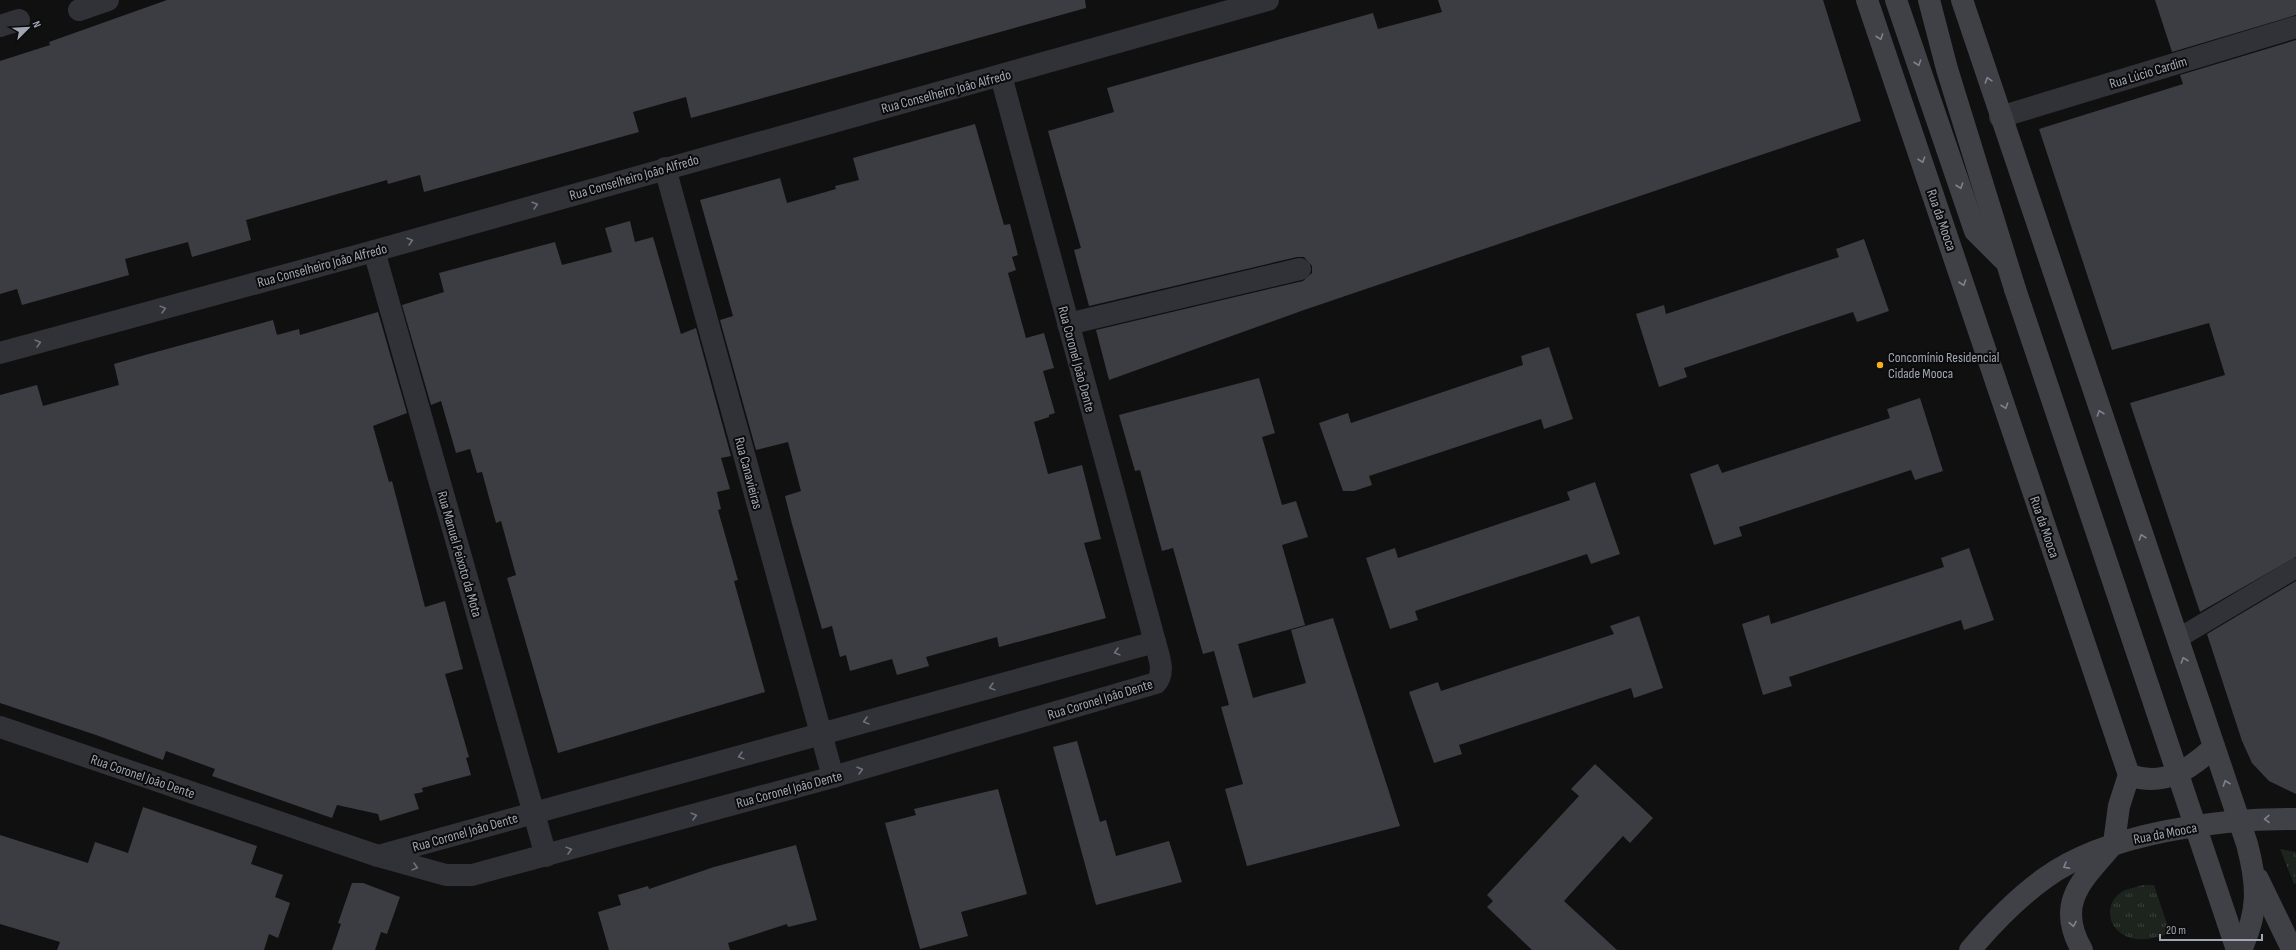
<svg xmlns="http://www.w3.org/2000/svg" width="2296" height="950" font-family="'Sofia Sans Condensed',sans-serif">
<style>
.park{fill:url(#park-tufts)}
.building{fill:#3c3d42}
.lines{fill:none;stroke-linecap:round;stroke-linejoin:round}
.lane{stroke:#313237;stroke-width:20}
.street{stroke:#313237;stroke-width:22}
.secondary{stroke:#3f4147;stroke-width:22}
.secondary-bridge{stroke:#3f4147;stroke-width:22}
.oneway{stroke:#7e838d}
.oneway2{stroke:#6e727b}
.poi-dot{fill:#f9ad20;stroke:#0b0b0c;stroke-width:1.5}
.labels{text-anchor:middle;stroke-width:4;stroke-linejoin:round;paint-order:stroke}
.street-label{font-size:14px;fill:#a0a6b3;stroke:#0b0b0c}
.poi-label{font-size:14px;fill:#a0a6b3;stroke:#0b0b0c;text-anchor:start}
</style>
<defs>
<pattern id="park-tufts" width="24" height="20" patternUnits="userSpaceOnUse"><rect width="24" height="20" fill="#1c241d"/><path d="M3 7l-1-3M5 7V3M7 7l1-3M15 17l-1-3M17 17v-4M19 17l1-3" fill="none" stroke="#3a413b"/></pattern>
</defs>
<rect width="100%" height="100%" fill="#101011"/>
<g class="park">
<path d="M2280,849l16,3v31l-2,1z"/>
<path d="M2143,885h11l16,48c-10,4 -22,7 -33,6 -28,-2 -38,-36 -12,-49 6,-2 12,-3 18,-5z"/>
</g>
<g class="building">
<path d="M167,0h918l1,8 -395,110 -5,-21 -53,15 6,20 -215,60 -4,-17 -32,9 -1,-4 -32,9 -109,31 5,20 -59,17 -4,-15 -63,17 4,16 -107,30 -5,-16 -17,5v-233l50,-16 -1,-3z"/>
<path d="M1438,0h385l38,121 -557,189 -195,70 -13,-50 207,-49 9,-8v-7l-8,-9h-7l-208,49 -15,-56 7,-2 -33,-117 66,-19 -7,-24 266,-75 5,16 64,-17z"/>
<path d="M2155,0h141v15l-124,37z"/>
<path d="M2296,40v517l-96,55 -70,-209 95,-28 -16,-52 -97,27 -73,-221 144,-45 -3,-9z"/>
<path d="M975,124l29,101 6,-1 8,31 -6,2 4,13 -8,3 18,65 18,-5 10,35 -11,3 12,42 -6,2v2l-15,5 14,52 34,-9 19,74 -17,4 22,75 -107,29 -2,-10 -71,20 3,9 -32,9 -5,-16 -42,12 -4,-16 -6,2 -8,-31 -10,3 -30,-105 -7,-28 16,-5 -13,-49 -32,8 -36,-130 13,-4 -33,-116 80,-22 7,25 49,-14 -1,-3 24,-6 -6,-22z"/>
<path d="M630,221l5,21 18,-5 28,97 15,-6 35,128 -10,2 9,31 -13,3 4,17 -3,1 20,70 -4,1 31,111 -207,61 -51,-175 9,-3 -15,-54 -5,2 -14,-51 -5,1 -7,-24 -14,4 -15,-52 -10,4 -29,-100 42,-13 -5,-19 116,-31 7,23 50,-13 -7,-24z"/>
<path d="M1864,239l25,72 -32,11 -4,-10 -169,56 3,9 -28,10 -23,-73 28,-9 2,9 173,-57 -3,-8z"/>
<path d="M378,312l29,101 -34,13 16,56 3,-1 33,126 20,-6 18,68 -18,5 24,83 -3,1 5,17 -49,13 1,4 -9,2 5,15 -39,12 -2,-7 -41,-9 -5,13 -120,-42 3,-7 -49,-18 -3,9 -67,-25 -96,-32v-308l37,-10 6,21 76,-21 -5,-21 31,-9 128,-35 4,15 22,-6 1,6z"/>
<path d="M1549,347l24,72 -29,10 -3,-10 -172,57 3,9 -18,6h-11l-24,-68 29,-10 3,10 172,-58 -2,-9z"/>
<path d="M1259,378l16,55 -13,4 20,68 14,-4 12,36 -26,8 23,80 -67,19 15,54 53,-15 -15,-53 42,-12 67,208 -153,40 -22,-77 18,-5 -22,-77 8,-2 -15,-54 -11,3 -30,-106 -11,3 -22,-81 -5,1 -16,-56z"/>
<path d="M1920,398l23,73 -28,9 -4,-10 -172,57 3,9 -28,9 -24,-71 28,-10 4,9 168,-55 -3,-9z"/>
<path d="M1595,482l25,72 -29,10 -4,-10 -172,57 3,9 -28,9 -24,-71 29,-10 3,10 172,-58 -3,-8z"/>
<path d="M1969,548l25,72 -30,10 -3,-10 -172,57 3,9 -29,9 -21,-71 27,-9 2,9 173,-57 -3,-9z"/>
<path d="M2296,581v213l-27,-13 -17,-18 -10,-22 -35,-107z"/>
<path d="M1639,616l24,72 -29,10 -3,-10 -172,57 3,9 -28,9 -25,-71 29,-10 3,9 173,-57 -4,-8z"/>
<path d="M1077,741l23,81 6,-2 10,36 53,-15 13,41 -86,23 -43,-158z"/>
<path d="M1595,764l58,54 -23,25 -7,-7 -59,65 53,49h-85l-45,-43 6,-6 -6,-6 92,-99 -8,-7z"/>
<path d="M998,789l29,105 -66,18 7,24 -48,13 -35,-126 31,-8 -2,-6z"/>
<path d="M143,807l114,39 -6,18 32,11 -8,22 15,6 -12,35 -9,-4 -5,16h-207l3,-8 -60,-18v-89l88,28 7,-21 33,11z"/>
<path d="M796,845l21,75 -29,7 -1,-3 -59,19 2,7h-121l-11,-38 23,-7 -3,-10 30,-9 1,3 65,-22z"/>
<path d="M352,883h11l37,14 -13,37 -6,-2 -6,18h-43l9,-26 -3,-1z"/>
</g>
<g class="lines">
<path class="lane" d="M2177,639l119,-71"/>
<g class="street">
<path d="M79,10l29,-10"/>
<path d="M0,26l19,-6"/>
<path d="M2000,117l296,-90"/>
<path d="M665,168l168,609"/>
<path d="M374,251l172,605"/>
<path d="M1068,324l232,-55"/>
<path d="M0,353l374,-102 894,-251"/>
<path d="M0,727l378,129 68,19h26l361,-98 323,-94c10,-11 2,-29 -1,-41l-154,-566"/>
<path d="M378,856l777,-214"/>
</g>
<g class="secondary">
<path d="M1867,0l262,775 -10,31 -5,37"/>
<path d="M1896,0l79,231 28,28"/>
<path d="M1929,0l18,69 68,220"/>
<path d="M1962,0l285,844c11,42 12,66 -6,106"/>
<path d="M2129,775c35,12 60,-5 85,-28"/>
<path d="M2258,879l31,64"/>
<path d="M1970,950c22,-26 47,-52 75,-72 62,-45 175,-60 251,-59"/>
<path d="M2082,950c-26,-45 -2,-68 27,-101"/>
</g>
<path class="secondary-bridge" d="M2015,289l222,661"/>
</g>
<defs><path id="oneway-chevron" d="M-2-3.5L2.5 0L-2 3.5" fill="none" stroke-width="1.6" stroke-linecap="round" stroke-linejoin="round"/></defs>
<g class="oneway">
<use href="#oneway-chevron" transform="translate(1880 37) rotate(71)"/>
<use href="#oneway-chevron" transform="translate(1918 63) rotate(71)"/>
<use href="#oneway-chevron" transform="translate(1988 80) rotate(-108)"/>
<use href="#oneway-chevron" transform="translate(1922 160) rotate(71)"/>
<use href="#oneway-chevron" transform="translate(1960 186) rotate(71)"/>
<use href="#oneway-chevron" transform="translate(1963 283) rotate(71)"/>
<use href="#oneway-chevron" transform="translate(2005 406) rotate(71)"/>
<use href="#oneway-chevron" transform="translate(2100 413) rotate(-109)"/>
<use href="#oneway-chevron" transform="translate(2142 537) rotate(-109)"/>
<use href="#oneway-chevron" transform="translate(2184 660) rotate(-109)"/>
<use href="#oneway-chevron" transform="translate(2226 783) rotate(-109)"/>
<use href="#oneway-chevron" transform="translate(2267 819) rotate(179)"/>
<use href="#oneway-chevron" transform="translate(2066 866) rotate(151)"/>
<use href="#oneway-chevron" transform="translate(2073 924) rotate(79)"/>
</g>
<g class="oneway2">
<use href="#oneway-chevron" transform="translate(535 205) rotate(-16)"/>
<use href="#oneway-chevron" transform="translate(410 241) rotate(-16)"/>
<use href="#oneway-chevron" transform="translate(163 309) rotate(-15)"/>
<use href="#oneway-chevron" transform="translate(38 343) rotate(-15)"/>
<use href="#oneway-chevron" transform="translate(1117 652) rotate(165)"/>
<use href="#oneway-chevron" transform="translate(992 687) rotate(165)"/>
<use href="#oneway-chevron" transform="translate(866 721) rotate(165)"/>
<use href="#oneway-chevron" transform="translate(741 756) rotate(165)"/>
<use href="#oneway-chevron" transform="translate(860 770) rotate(-16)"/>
<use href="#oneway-chevron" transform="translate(694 816) rotate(-15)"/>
<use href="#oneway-chevron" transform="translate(569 850) rotate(-15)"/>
<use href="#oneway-chevron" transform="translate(415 867) rotate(15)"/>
</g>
<circle class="poi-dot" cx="1880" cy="365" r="4"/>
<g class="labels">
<g class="street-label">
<text transform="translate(2148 72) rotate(-17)" y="5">Rua Lúcio Cardim</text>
<text transform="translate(946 91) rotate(-15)" y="5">Rua Conselheiro João Alfredo</text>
<text transform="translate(634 177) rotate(-16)" y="5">Rua Conselheiro João Alfredo</text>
<text transform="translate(1942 220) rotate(71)" y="5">Rua da Mooca</text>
<text transform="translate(322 265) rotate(-15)" y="5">Rua Conselheiro João Alfredo</text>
<text transform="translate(1077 359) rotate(75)" y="5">Rua Coronel João Dente</text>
<text transform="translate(749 473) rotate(75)" y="5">Rua Canavieiras</text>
<text transform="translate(2045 527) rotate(71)" y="5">Rua da Mooca</text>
<text transform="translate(460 554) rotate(74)" y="5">Rua Manuel Peixoto da Mota</text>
<text transform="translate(1100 699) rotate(-17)" y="5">Rua Coronel João Dente</text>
<text transform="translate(143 776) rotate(19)" y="5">Rua Coronel João Dente</text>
<text transform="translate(789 789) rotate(-15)" y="5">Rua Coronel João Dente</text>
<text transform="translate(465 832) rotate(-16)" y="5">Rua Coronel João Dente</text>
<text transform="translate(2165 833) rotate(-11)" y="5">Rua da Mooca</text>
</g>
<g class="poi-label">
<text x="1888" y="362">Concomínio Residencial<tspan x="1888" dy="16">Cidade Mooca</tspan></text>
</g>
</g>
<g transform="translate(28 28) rotate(66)" stroke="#0b0b0c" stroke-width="3" paint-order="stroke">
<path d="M0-3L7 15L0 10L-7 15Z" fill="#a0a6b3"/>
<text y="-6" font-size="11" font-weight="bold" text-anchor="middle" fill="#a0a6b3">N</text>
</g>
<path d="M2160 934v6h102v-6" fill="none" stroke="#a0a6b3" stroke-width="2"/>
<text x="2166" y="934" font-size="12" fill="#a0a6b3" stroke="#0b0b0c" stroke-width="3" paint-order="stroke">20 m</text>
</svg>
